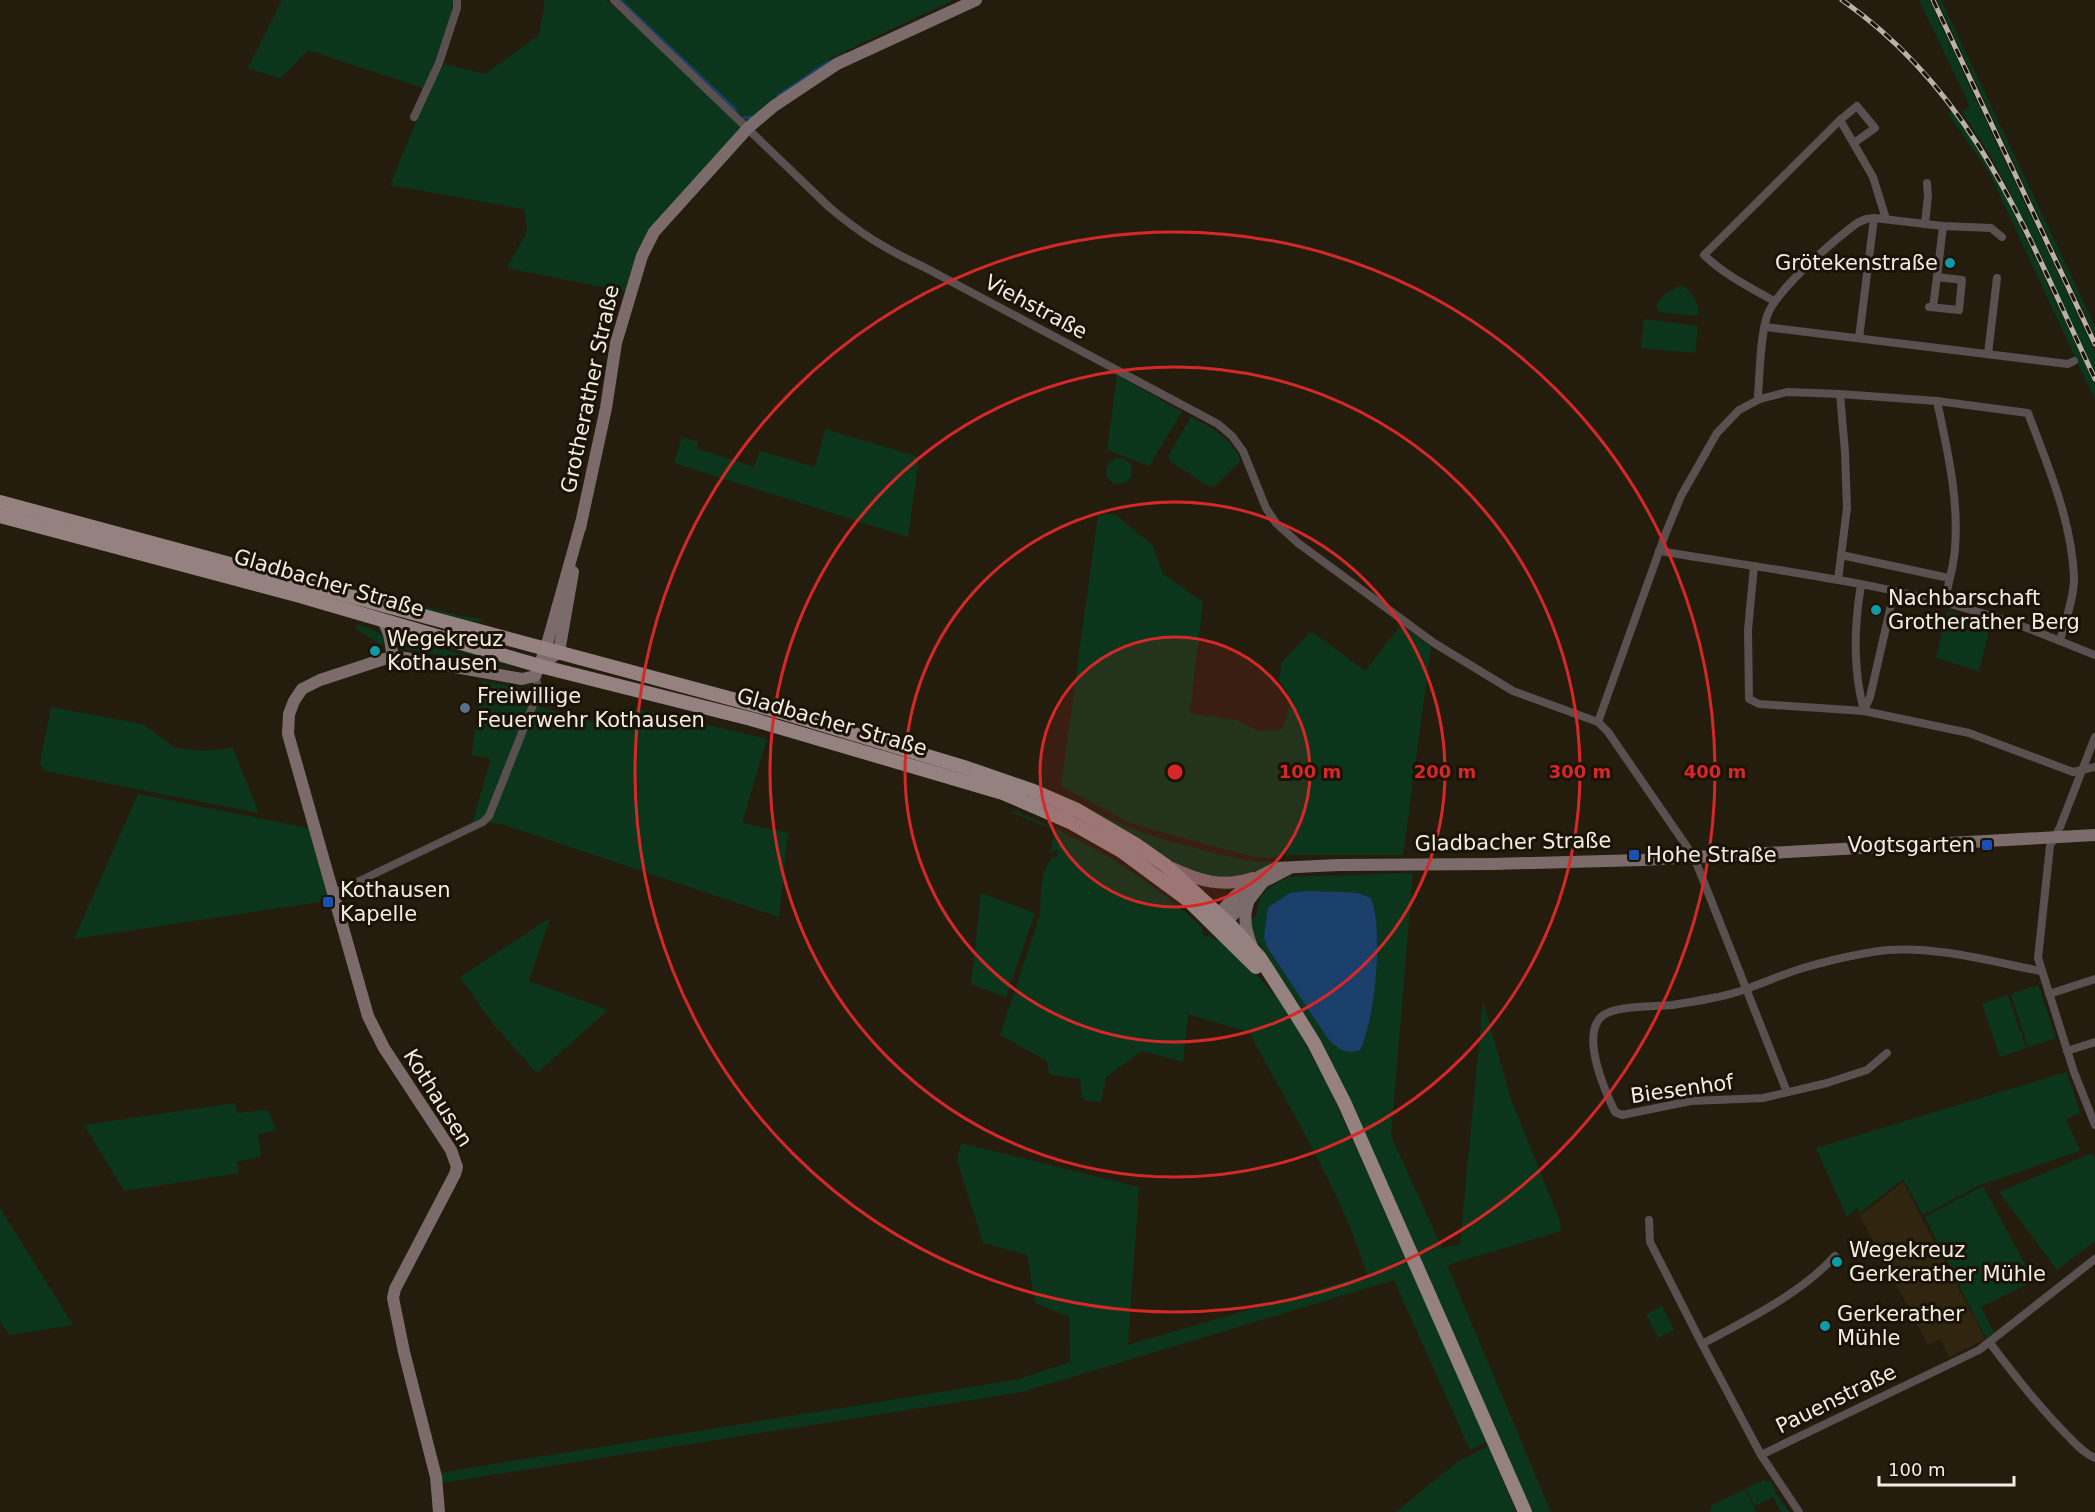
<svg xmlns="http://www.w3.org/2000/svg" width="2095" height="1512" font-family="'DejaVu Sans',sans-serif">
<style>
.built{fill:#30250f}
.green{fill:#0c361b;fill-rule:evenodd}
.water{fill:#1a3f6b}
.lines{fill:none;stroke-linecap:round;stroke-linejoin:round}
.stream{stroke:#1a3f6b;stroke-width:3}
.street{stroke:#59504f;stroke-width:8}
.secondary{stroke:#7b6c6b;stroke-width:12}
.primary{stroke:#958180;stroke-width:14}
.rail-casing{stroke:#b8b2a7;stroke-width:5}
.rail{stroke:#1b1406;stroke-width:3;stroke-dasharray:9;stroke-linecap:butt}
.ring{fill:none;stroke:#d62828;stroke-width:3}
.culture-dot{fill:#0f9aa8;stroke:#1b1406;stroke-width:2}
.service-dot{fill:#5c6f8a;stroke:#1b1406;stroke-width:2}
.transit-dot{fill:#1a4fb4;stroke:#1b1406;stroke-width:2}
.labels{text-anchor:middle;stroke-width:6;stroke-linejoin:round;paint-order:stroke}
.poi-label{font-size:21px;fill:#f3eee4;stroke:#1b1406;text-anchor:start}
.street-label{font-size:21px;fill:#f3eee4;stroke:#1b1406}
.centre{fill:#d62828;stroke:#1b1406;stroke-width:3}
.ring-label{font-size:18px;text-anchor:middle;font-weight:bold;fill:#d62828;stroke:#1b1406;stroke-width:6;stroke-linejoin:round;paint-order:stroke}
</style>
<rect width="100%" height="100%" fill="#241d0e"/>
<path class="built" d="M1903,1182l82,157 -36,18 -9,-18 -12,6 -68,-129z"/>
<g class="green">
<path d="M282,0h171l-2,15 -23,72 17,-23 40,10 54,-39 6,-35h61l19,18 6,-9 -9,-9h331l-124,59 2,4 -91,66 -84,92 -18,31 -12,40 -119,-24 20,-36 -3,-23 -134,-24 26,-63 10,-33 -118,-39 -28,29 -32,-11z"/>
<path d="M1919,0h10l166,352v22l-88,-187 -16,-30 -29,-45 8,-6z"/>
<path d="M1937,0h4l154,326v10z"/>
<path d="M1953,109l44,69 98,207v15l-105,-226 -42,-61z"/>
<path d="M1681,285c10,5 18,19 18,30l-4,1 -36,-4 -3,-7 9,-11z"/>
<path d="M1644,319l54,7 -3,27 -54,-5z"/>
<path d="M1117,375l65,37 -33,54 -42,-16z"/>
<path d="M1191,417c22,11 39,20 50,43l-25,25 -6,2 -40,-26 -2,-5z"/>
<path d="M825,429l94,28 -11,80 -234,-74 8,-26 16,5 -1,7 57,18 6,-16 55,16z"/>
<circle cx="1119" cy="471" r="13"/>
<path d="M1115,514l38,32 10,28 40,28 -13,111 46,7 22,11 25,-2 8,-30 -12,-19 3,-18 29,-31 54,40 36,-46 30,22 -28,208h-120l-13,3 -16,-1 -112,-30 -16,-6 -65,-35 37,-271z"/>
<path d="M313,577l148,39 21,3 -1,3 -19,-2 -150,-40z"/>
<path d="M1948,611l43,12 -12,48 -43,-13z"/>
<path d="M358,624l24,10 2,3 -1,9 -28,-18z"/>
<path d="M398,630l114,33 -1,3 -117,-33z"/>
<path d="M396,636l114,32v1l-103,-20 -7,1 -7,-13z"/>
<path d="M481,681l61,10 -5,15 82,24 8,-22 26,4 114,27 -25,84 46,10 -9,84 -277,-93 -12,-1 -8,-4 -11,8 20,-68 -19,-4z"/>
<path d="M51,707l91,17 34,24 27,3 30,-3 26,65 -214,-42 -5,-8z"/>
<path d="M138,794l170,34 6,4 18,68 -258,39z"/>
<path d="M1063,795c25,12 50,26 75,36 24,8 118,37 138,30v2c-18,8 -37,18 -57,16 -33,-4 -52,-21 -78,-39 -25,-16 -51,-29 -78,-42z"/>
<path d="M1012,810c75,30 129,63 189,116l3,11 5,-2 7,5 7,-1 19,19 36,41 16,23 33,62 161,357 -18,9 -76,-170 -372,112 -581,91 -2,-10 576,-93 55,-18 -1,-45 -34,-14 -8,-48 -44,-12 -26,-83 4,-17 178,44 -11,158 239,-70c-24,-82 -78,-167 -118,-243l-61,-18 -5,48 -41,-11 -36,26 -5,25 -18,-2 -3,-21 -31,-5 -2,-13 -47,-26 40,-120c1,-18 0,-44 12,-57l6,-2 -1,-6 -7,2 5,-22 -43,-17z"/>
<path d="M1413,873l-22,263 51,112 18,-4 23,-243 28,98 49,122 1,10 -114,34 104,247h-19l-112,-256 -97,-209 -52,-81 -18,-33 -4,-12 7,-5 4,-18 8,-10 21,-11zM1306,891l52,2 17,15 3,34 -7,71 -34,35 -9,-9 -61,-92z"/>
<path d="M981,893l54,20 -29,84 -35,-13z"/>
<path d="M550,918l-21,63 79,29 -71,63 -43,-48 -34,-48z"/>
<path d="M2038,985l18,53 -28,9 -17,-53z"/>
<path d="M2008,995l18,53 -26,9 -18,-53z"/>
<path d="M2067,1072l13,41 -14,6 14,32 -100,34 -57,30 -20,-36 -43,34 -3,-6 -10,10 -31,-69z"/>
<path d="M235,1103l2,10 29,-3 4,4 6,16 -18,4 3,22 -24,6 2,11 -115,18 -40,-66z"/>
<path d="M2092,1153l3,6v82l-38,29 -58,-78z"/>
<path d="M1983,1186l51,95 -53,26 13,26 -8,5 -61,-121z"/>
<path d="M0,1208l73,117 -63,10 -10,-13z"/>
<path d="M1662,1306l12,24 -16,8 -12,-24z"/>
<path d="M1488,1446l28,66h-120l60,-49z"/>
<path d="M1764,1480l1,2 5,-2 5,10 -1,1 15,21h-8l-8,-15 -18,9 -9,-18z"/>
<path d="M1745,1489l11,23h-46l2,-7z"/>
</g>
<path class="water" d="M1306,891l37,1 15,1 13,5c13,31 4,121 -11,152 -14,5 -22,-1 -32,-11l-61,-92 -3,-10 4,-30 22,-14z"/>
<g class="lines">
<g class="stream">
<path d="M620,0l116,110"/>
<path d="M778,96l47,-32 21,-10"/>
<path d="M743,118l9,-1"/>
</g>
<g class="street">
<path d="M614,0l215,207c32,27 56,42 95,60l294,157 14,12 11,15 23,57 10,15 22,20 136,100 56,34 23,14 85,31 10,10 86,125 93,235"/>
<path d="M414,117l25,-54 18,-55v-8"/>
<path d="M1840,120l17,-14 18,22 -21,15"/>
<path d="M1925,224l3,-28 -1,-13"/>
<path d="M1937,277l6,-51"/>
<path d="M1774,301c-25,-14 -49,-26 -70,-46l136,-135 33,57 13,42"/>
<path d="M1929,307l30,3 3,-30 -25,-3 -4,30"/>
<path d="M1765,327l303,37 6,-3"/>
<path d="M1859,338l15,-120"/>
<path d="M1988,354l9,-76"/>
<path d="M1760,399l-2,-4c2,-24 2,-57 9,-79 9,-26 66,-75 90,-93l9,-4 8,-1 69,8 48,2 11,9"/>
<path d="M1937,401c10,48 22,97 18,147 -1,18 -7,37 -11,55"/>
<path d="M1659,551c114,19 231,32 342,68 32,10 63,24 94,36"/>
<path d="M1841,555l108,23"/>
<path d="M1754,566l-6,64 1,69 10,5 105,7 105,22 104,39 22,-5"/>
<path d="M1838,580l9,-72 -2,-56 -5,-58"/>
<path d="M1861,585c-7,41 -8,85 3,126"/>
<path d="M1864,710l6,-13 24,-105"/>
<path d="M1598,722l67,-187 16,-39 36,-63 22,-23 21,-11 27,-7 53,2 97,7 91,12c20,53 44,108 46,165 0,21 -9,43 -14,63"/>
<path d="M2095,737l-35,90 -10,19 -12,112 36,114 21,53"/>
<path d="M334,893l149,-71 6,-6 50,-126 -4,-14"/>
<path d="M2049,994l46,-15"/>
<path d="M2067,1051l28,-9"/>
<path d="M1887,1053l-20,17 -40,13 -64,15 -72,3 -69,14 -7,-3c-10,-21 -34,-75 -14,-95 11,-12 54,-10 71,-12 13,-2 27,-4 40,-7 32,-5 61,-21 91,-30 28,-8 56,-15 85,-18 49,-4 105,12 153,21"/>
<path d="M1649,1220l1,22 52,102 59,111 38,57"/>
<path d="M1990,1343c24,32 48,63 76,91 9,9 17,19 29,24"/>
<path d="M1702,1344c46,-25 97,-49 133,-88"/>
<path d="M1761,1455l218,-105 116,-91"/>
</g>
<g class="secondary">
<path d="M580,528l26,-120 10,-65 26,-87 12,-24 94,-104 26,-22 63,-42 139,-64"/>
<path d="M383,620l6,14 4,23"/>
<path d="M551,658l8,-6 14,-80"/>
<path d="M1172,868c27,13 51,20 81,10"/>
<path d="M1290,868l-27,14 -14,18 -26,24h-9l5,-10 15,-17 26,-21 16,-8 62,-3 154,-1 150,-4 453,-25"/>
<path d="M1249,900c-7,17 -3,32 4,49"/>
<path d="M439,1512l-3,-35 -32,-125 -11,-54 2,-9 60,-115 2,-7 -6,-17 -67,-102 -16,-32 -80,-282 1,-20 5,-13 8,-12 18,-9 64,-21 9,-2 12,1 117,21 13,-3 11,-28 35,-125"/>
</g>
<g class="primary">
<path d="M0,502l784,211 183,55 64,22 46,20 58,34 30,21 67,62 28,31 36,56 18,29 31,61 180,408"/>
<path d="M0,516l300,80 240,70 211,53 252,74 67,29 53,30 65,48 68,67"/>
</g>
<g class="rail-casing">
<g id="rail">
<path d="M1842,0c136,95 185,235 253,379"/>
<path d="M1933,0l162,344"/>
</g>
</g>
<use href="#rail" class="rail"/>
</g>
<circle cx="1175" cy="772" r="135" fill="#d62828" fill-opacity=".12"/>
<g class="ring">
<circle cx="1175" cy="772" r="135"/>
<circle cx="1175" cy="772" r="270"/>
<circle cx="1175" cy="772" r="405"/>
<circle cx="1175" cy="772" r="540"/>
</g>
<g class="culture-dot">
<circle cx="1950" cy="263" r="6"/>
<circle cx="1876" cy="610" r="6"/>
<circle cx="375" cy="651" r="6"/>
<circle cx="1837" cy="1262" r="6"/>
<circle cx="1825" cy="1326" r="6"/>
</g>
<circle class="service-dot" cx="465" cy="708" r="6"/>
<g class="transit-dot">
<rect x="1981" y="839" width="12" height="12" rx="3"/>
<rect x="1628" y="849" width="12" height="12" rx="3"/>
<rect x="322" y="896" width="12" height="12" rx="3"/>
</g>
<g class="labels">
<g class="poi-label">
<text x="1938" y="270" text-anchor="end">Grötekenstraße</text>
<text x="1888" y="605">Nachbarschaft<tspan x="1888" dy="24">Grotherather Berg</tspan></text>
<text x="387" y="646">Wegekreuz<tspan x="387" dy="24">Kothausen</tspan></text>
<text x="477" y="703">Freiwillige<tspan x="477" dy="24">Feuerwehr Kothausen</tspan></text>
<text x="1975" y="852" text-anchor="end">Vogtsgarten</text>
<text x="1646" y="862">Hohe Straße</text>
<text x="340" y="897">Kothausen<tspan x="340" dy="24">Kapelle</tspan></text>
<text x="1849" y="1257">Wegekreuz<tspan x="1849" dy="24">Gerkerather Mühle</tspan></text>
<text x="1837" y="1321">Gerkerather<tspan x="1837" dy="24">Mühle</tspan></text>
</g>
<g class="street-label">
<text transform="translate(1036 307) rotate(28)" y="7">Viehstraße</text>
<text transform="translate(590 389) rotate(-78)" y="7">Grotherather Straße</text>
<text transform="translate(329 583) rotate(16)" y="7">Gladbacher Straße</text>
<text transform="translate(832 722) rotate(16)" y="7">Gladbacher Straße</text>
<text transform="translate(1513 842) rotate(-1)" y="7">Gladbacher Straße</text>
<text transform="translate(1682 1089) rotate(-8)" y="7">Biesenhof</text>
<text transform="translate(438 1098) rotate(58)" y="7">Kothausen</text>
<text transform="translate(1836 1399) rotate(-26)" y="7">Pauenstraße</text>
</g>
</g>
<circle cx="1175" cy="772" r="9" class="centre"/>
<g class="ring-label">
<text x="1310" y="778">100 m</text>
<text x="1445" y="778">200 m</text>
<text x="1580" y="778">300 m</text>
<text x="1715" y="778">400 m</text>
</g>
<path d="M1879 1476v9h135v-9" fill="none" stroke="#f3eee4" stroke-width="3"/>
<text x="1888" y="1476" font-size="18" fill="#f3eee4" stroke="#1b1406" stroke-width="4.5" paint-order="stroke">100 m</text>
</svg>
